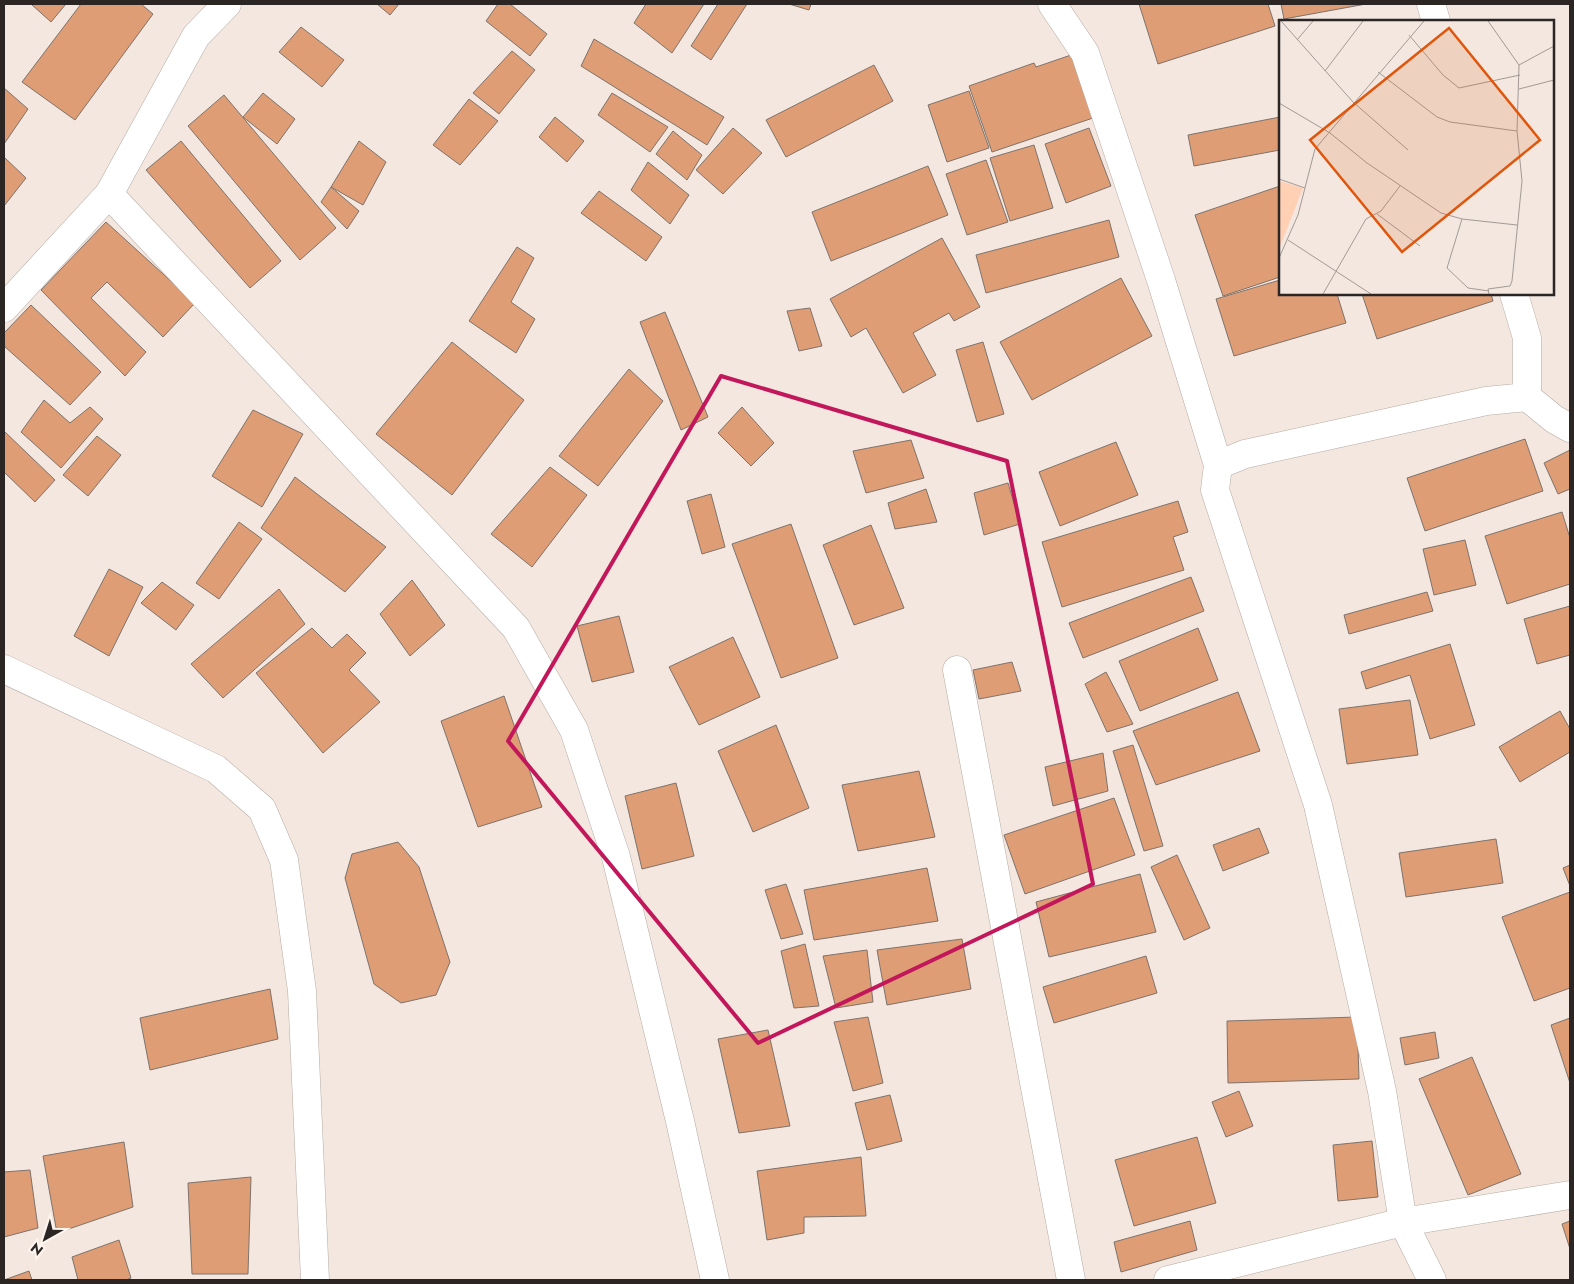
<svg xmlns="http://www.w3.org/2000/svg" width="1574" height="1284" font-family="Jost,sans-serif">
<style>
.building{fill:#de9d74;stroke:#7e736c}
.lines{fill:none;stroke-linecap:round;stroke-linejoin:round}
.street-casing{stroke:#b6aba4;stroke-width:29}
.secondary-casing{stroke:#b6aba4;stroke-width:29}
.street{stroke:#fff;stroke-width:28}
.secondary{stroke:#fff;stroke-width:28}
.marked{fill:none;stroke:#c2185b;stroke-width:4;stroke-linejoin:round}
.inset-road{fill:none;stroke:#a39a95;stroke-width:1}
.view{fill:#df560d;fill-opacity:0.15;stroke:#df560d;stroke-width:2.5}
.inset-edge{fill:none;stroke:#2b2624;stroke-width:2.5}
</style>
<rect width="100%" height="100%" fill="#f3e7e0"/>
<g class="building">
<path d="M31,4h35l-15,18z"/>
<path d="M81,4h60l12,10 -78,106 -53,-38z"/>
<path d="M377,4h22l-9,11z"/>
<path d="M498,4h12l37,30 -17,22 -44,-35z"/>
<path d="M646,4h58l-32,49 -38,-30z"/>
<path d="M718,4h29l-36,56 -20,-14z"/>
<path d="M789,4h22l-2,6z"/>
<path d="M1139,4h129l7,22 -117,38z"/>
<path d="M1281,4h85l-82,15z"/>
<path d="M301,27l43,33 -22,27 -43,-35z"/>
<path d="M594,39l130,78 -17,28 -126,-79z"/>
<path d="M512,51l23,19 -36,44 -26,-21z"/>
<path d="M1071,55l22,63 -101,34 -23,-66 65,-23 2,4z"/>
<path d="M874,65l19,36 -107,56 -20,-37z"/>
<path d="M4,88l24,21 -24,35z"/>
<path d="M969,91l20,57 -42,14 -19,-57z"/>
<path d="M263,93l32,26 -18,25 -34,-27z"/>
<path d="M612,93l56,34 -18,25 -52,-37z"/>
<path d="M224,95l112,133 -36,32 -112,-134z"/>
<path d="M469,99l29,22 -38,44 -27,-20z"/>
<path d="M555,117l29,24 -17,21 -28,-25z"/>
<path d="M1280,117v33l-86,16 -6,-31z"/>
<path d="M733,128l29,25 -39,41 -27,-24z"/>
<path d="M1089,128l22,58 -45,17 -21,-59z"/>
<path d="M673,131l29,24 -15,25 -31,-26z"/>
<path d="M181,141l100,120 -31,27 -104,-118z"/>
<path d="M359,141l27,21 -23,43 -32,-18z"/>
<path d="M1034,145l19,63 -43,13 -20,-63z"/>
<path d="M4,157l22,21 -22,28z"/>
<path d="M986,160l22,62 -41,13 -21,-61z"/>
<path d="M648,162l41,33 -19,29 -39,-34z"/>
<path d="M928,166l20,49 -117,46 -19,-49z"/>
<path d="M1280,186v91l-57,19 -28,-81z"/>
<path d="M331,187l28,24 -12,18 -26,-27z"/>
<path d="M599,191l63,46 -16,24 -65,-48z"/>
<path d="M1109,220l10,37 -133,36 -10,-38z"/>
<path d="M106,222l89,81 -32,34 -56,-55 -16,16 55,54 -21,24 -84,-86z"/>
<path d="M942,238l38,69 -26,14 -5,-8 -36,20 23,42 -33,18 -37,-65 -15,9 -21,-38z"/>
<path d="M517,247l17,11 -23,44 24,17 -19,34 -47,-32z"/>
<path d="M1121,278l31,58 -120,64 -32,-58z"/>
<path d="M1280,280v14h57l9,29 -112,33 -18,-57z"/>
<path d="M1362,294h129l2,7 -116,38z"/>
<path d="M31,305l70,67 -31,33 -66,-59v-13z"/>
<path d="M810,308l12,38 -23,5 -12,-40z"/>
<path d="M665,312l43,105 -27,13 -41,-108z"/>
<path d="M452,342l72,58 -72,95 -76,-61z"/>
<path d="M983,342l21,72 -27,8 -21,-72z"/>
<path d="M629,369l34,32 -65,85 -39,-30z"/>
<path d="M44,400l26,23 20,-16 13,12 -42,49 -40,-36z"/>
<path d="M742,407l32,36 -23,23 -33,-33z"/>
<path d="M253,410l50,24 -41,73 -50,-31z"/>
<path d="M4,431l51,49 -20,22 -31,-30z"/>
<path d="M97,436l24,19 -33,41 -25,-21z"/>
<path d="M1525,439l18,52 -118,40 -18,-53z"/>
<path d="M911,440l13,38 -58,15 -13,-42z"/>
<path d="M1116,442l22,53 -78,31 -21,-54z"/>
<path d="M1570,450v39l-12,5 -14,-31z"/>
<path d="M550,467l37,28 -55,72 -41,-33z"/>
<path d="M295,477l91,70 -41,45 -84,-64z"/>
<path d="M1008,483l12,41 -36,11 -10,-42z"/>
<path d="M926,489l11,33 -42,7 -7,-26z"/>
<path d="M711,494l14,53 -23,7 -15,-53z"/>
<path d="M1178,501l10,31 -15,5 11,33 -122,37 -20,-65z"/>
<path d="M1562,512l8,26v46l-63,20 -22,-68z"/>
<path d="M239,522l23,17 -43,60 -23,-16z"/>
<path d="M791,524l47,134 -57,20 -49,-134z"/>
<path d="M871,525l33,83 -50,17 -31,-80z"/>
<path d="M1465,540l11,45 -42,10 -11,-46z"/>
<path d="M109,569l34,18 -34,69 -35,-20z"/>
<path d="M1191,577l13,34 -121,47 -14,-35z"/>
<path d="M412,580l33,45 -35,31 -30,-42z"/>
<path d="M162,582l32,23 -18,25 -35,-27z"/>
<path d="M279,589l26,35 -82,74 -32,-34z"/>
<path d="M1427,592l6,19 -84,23 -5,-19z"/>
<path d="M1570,606v49l-33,9 -13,-45z"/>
<path d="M619,616l15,56 -42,10 -15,-56z"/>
<path d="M312,628l20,20 15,-14 19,19 -17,17 31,32 -57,51 -67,-80z"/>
<path d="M1198,628l20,52 -78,31 -21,-50z"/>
<path d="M733,637l27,60 -61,28 -30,-58z"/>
<path d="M1450,644l25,81 -45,14 -20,-64 -44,14 -5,-17z"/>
<path d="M1012,662l9,29 -42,8 -6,-29z"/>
<path d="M1106,672l27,52 -26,8 -22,-48z"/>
<path d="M1238,692l22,59 -104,34 -23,-54z"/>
<path d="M504,696l38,111 -64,20 -37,-106z"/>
<path d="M1410,700l8,55 -71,9 -8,-55z"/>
<path d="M1560,711l10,18v23l-50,30 -21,-35z"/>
<path d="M776,725l33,83 -56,24 -35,-81z"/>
<path d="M1133,745l30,101 -19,5 -31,-100z"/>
<path d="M1103,753l5,38 -55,15 -8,-39z"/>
<path d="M919,771l16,66 -77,14 -16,-66z"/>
<path d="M676,783l18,73 -52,13 -17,-73z"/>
<path d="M1114,798l21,57 -110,39 -21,-59z"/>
<path d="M1259,828l10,25 -46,18 -10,-26z"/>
<path d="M1496,839l7,44 -97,14 -7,-44z"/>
<path d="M398,842l21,25 31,95 -14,33 -35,8 -27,-19 -29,-106 7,-24z"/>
<path d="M1177,855l33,73 -26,12 -33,-73z"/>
<path d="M1570,865v21l-7,-18z"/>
<path d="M927,868l11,53 -124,19 -10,-50z"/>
<path d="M1140,874l16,58 -107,25 -13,-55z"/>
<path d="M786,884l17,50 -22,5 -16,-49z"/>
<path d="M1570,892v96l-36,13 -32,-84z"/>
<path d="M962,939l9,50 -84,16 -10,-55z"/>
<path d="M805,944l14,62 -25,2 -13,-57z"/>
<path d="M867,950l6,52 -37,6 -13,-52z"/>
<path d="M1146,956l11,37 -103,30 -11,-36z"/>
<path d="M270,989l8,50 -128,31 -10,-52z"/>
<path d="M868,1017l15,66 -30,8 -19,-69z"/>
<path d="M1357,1017l2,62 -131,4 -1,-62z"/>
<path d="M1570,1018v65l-19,-58z"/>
<path d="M768,1030l22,96 -51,7 -21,-94z"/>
<path d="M1435,1032l4,26 -34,7 -5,-27z"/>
<path d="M1472,1057l49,117 -53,21 -49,-116z"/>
<path d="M1239,1091l14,35 -27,11 -14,-35z"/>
<path d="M890,1095l12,46 -35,9 -12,-47z"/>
<path d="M1197,1137l19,66 -82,23 -19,-66z"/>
<path d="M1372,1141l6,56 -40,4 -5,-56z"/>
<path d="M124,1142l9,65 -76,26 -14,-77z"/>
<path d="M861,1157l5,59 -62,1v16l-37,7 -10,-69z"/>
<path d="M30,1170l8,58 -34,9v-65z"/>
<path d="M251,1177l-3,97h-56l-4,-91z"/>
<path d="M1190,1221l7,29 -76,22 -7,-30z"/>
<path d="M1570,1221v28l-8,-25z"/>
<path d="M119,1240l12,38 -5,2h-48l-6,-23z"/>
<path d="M29,1271l3,9h-28z"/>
</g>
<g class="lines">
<g class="street-casing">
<g id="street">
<path d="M1052,4l33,49 76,227 57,185 -3,25 103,315 64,286 21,131 29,58"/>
<path d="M1431,4l5,17"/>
<path d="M109,194l407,434 58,102 42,127 64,264 35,159"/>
<path d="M1514,294l13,44v59"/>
<path d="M4,308l105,-114 87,-158 31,-32"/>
<path d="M1218,465l27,-11 241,-53 41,-4 27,22 16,9"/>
<path d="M4,669l212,100 46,40 22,51 18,131 13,289"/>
<path d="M957,670l114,610"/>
</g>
</g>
<g class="secondary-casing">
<path id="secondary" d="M1168,1280l235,-58 167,-27"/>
</g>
<use href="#street" class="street"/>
<use href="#secondary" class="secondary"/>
</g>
<path class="marked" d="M721,376l286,85 86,423 -335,159 -250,-302z"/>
<g transform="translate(1279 20)">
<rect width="275" height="275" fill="#f3e7e0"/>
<path d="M0,161l24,7 -24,61z" fill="#ffd0b4"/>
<path class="inset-road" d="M2,1l72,81 55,48M209,1l31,44 -2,66 5,50 -10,100 -2,5 -22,3 1,5M130,15l34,40 16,13 61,-13M18,20l16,-19M240,45l35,-19M46,51l38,-50M99,52l59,45 13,5 67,9M240,69l35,-9M0,83l51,30 37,30 74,50 21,6 55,6M0,159l26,9M98,194l43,32M183,199l-15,49 21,20 21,3M9,220l83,54M0,238l19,-43 17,-66 109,-128M44,274l43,-75 15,-8 19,-25"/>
<path class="view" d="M170,8l91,112 -138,112 -92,-112z"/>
<rect width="275" height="275" class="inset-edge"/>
</g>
<rect width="1574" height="1284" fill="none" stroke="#2b2624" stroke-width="10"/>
<g transform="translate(45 1239) rotate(219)" stroke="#fff5ef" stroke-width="4" paint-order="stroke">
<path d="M0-4L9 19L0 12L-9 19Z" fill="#2b2624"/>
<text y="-8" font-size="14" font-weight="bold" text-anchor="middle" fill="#2b2624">N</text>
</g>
</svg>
